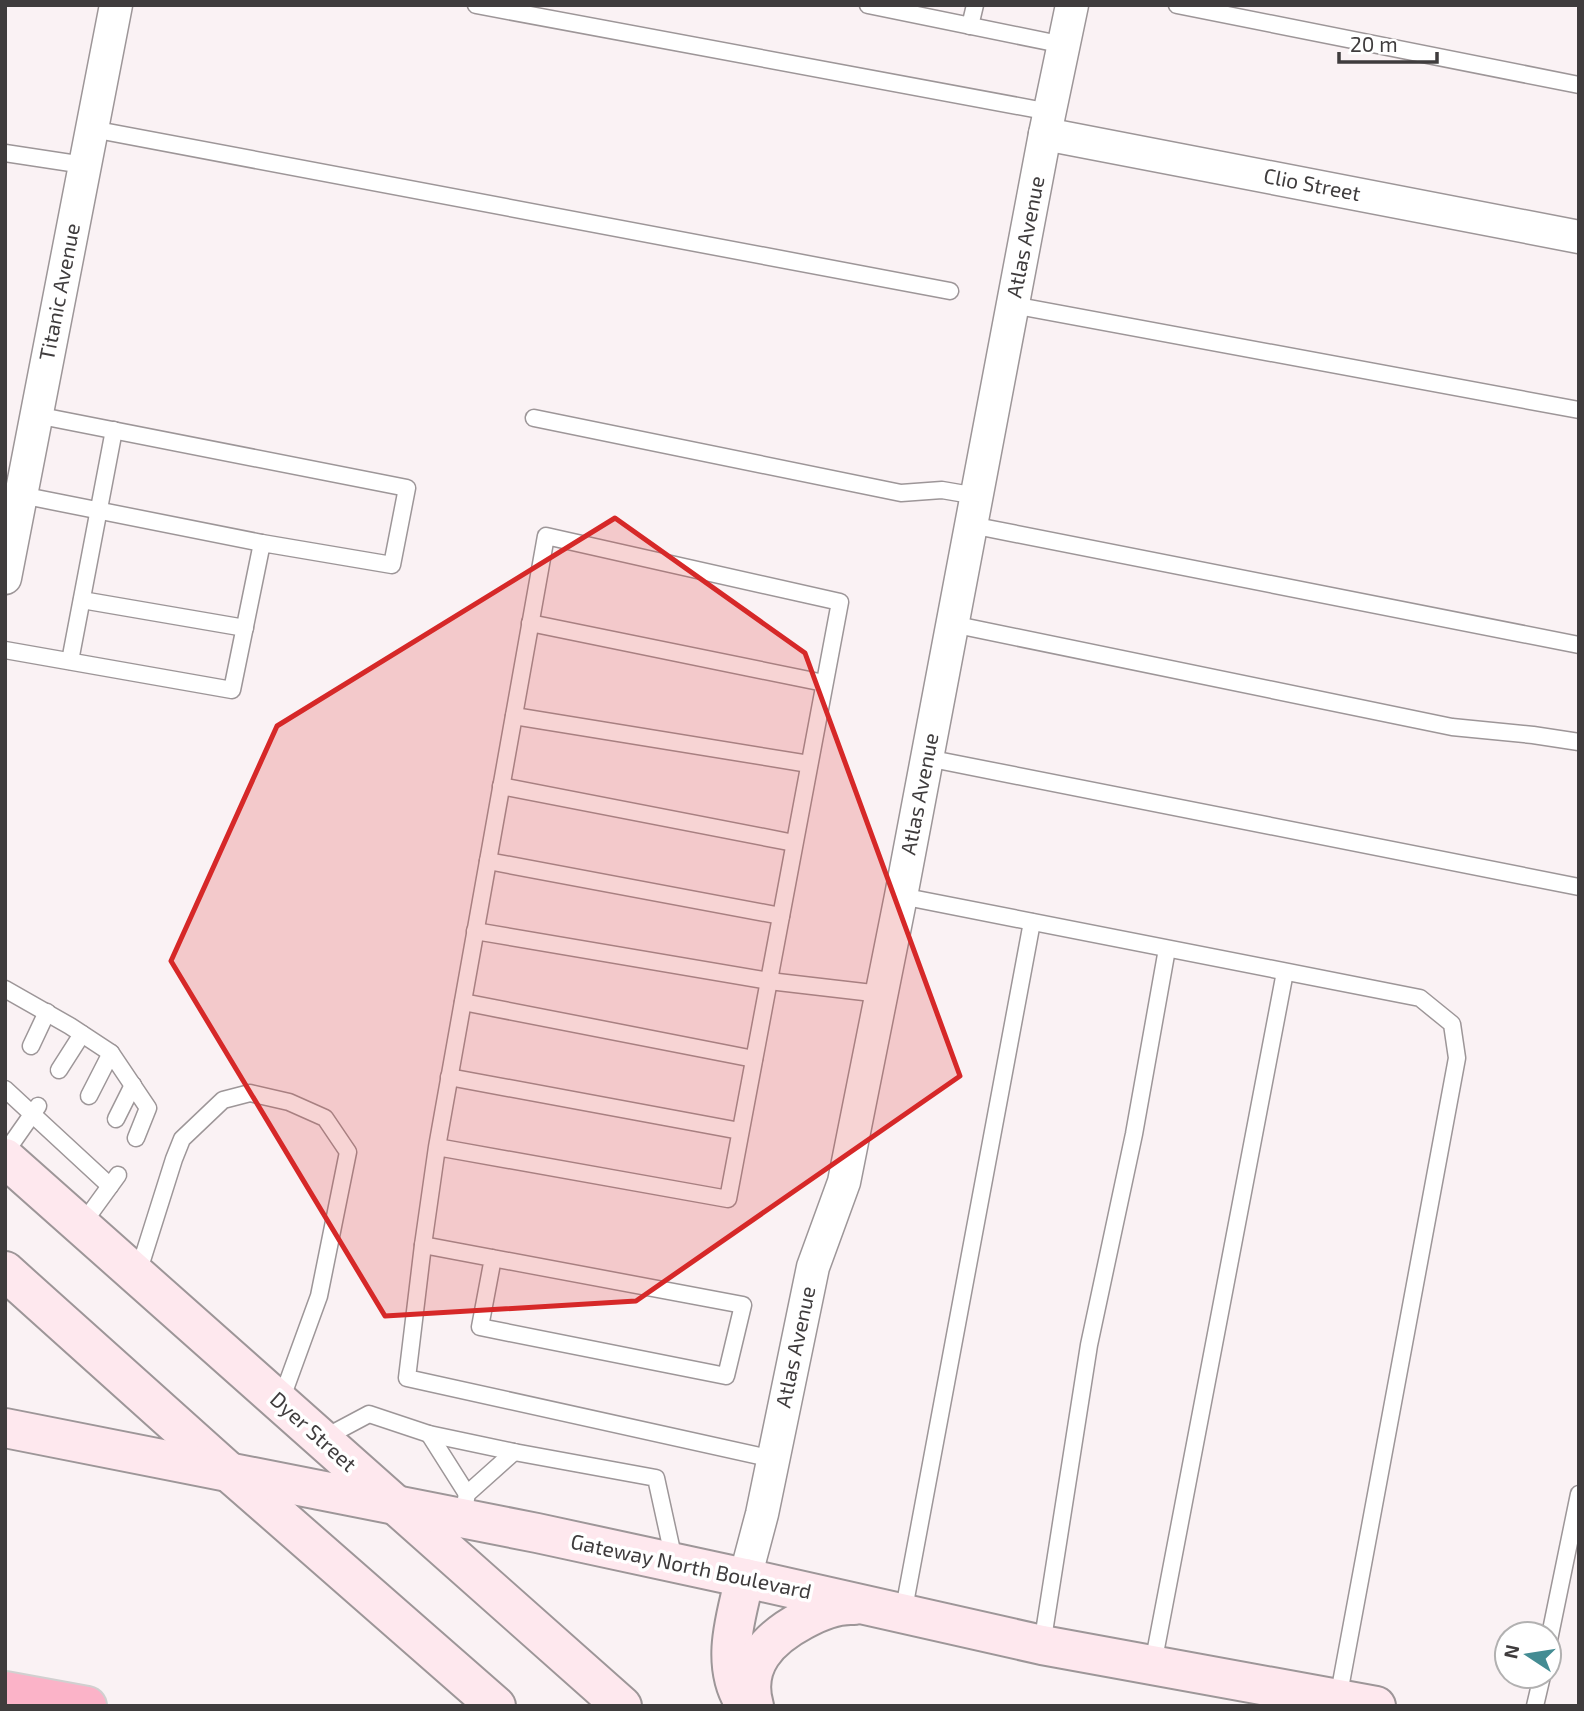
<svg xmlns="http://www.w3.org/2000/svg" width="1584" height="1711" font-family="'Exo 2',sans-serif">
<style>
.lines{fill:none;stroke-linecap:round;stroke-linejoin:round}
.lane-casing{stroke:#9d9698;stroke-width:19}
.street-casing{stroke:#9d9698;stroke-width:35}
.secondary-casing{stroke:#9d9698;stroke-width:42}
.highway-casing{stroke:#d1d0d0;stroke-width:42}
.lane{stroke:#fff;stroke-width:16}
.street{stroke:#fff;stroke-width:32}
.secondary{stroke:#fee8ee;stroke-width:38}
.highway{stroke:#fbb3c8;stroke-width:38}
.marked{fill:#d62828;fill-opacity:0.2;stroke:#d62828;stroke-width:5;stroke-linejoin:round}
.labels{text-anchor:middle;stroke-width:7;stroke-linejoin:round;paint-order:stroke}
.street-label{font-size:21px;fill:#3f3c3d;stroke:#fff}
</style>
<rect width="100%" height="100%" fill="#faf2f4"/>
<g class="lines">
<g class="lane-casing">
<g id="lane">
<path d="M476,5l574,107"/>
<path d="M868,5l196,40"/>
<path d="M1177,5l402,80"/>
<path d="M970,26l5,-21"/>
<path d="M92,129l858,162"/>
<path d="M5,153l79,12"/>
<path d="M1013,305l566,105"/>
<path d="M534,418l367,75 41,-3 35,6"/>
<path d="M21,495l241,48"/>
<path d="M971,525l608,120"/>
<path d="M82,600l163,28"/>
<path d="M530,623l294,60"/>
<path d="M952,624l500,103 81,8 46,7"/>
<path d="M5,650l227,40 30,-147 130,22 15,-77 -371,-73"/>
<path d="M70,661l44,-231"/>
<path d="M514,716l295,48"/>
<path d="M927,758l652,129"/>
<path d="M501,786l293,57"/>
<path d="M488,861l293,55"/>
<path d="M901,896l519,102 32,26 5,34 -119,641"/>
<path d="M475,931l294,50 112,13"/>
<path d="M5,989l65,37 41,27 37,55 -12,30"/>
<path d="M463,1002l291,57"/>
<path d="M31,1046l16,-34"/>
<path d="M59,1070l23,-36"/>
<path d="M449,1077l291,54"/>
<path d="M5,1089l105,97"/>
<path d="M89,1096l22,-43"/>
<path d="M116,1119l17,-34"/>
<path d="M437,1147l291,52 112,-597 -294,-66 -109,611 -14,98 -16,133 366,81"/>
<path d="M5,1153l33,-47"/>
<path d="M81,1226l37,-51"/>
<path d="M423,1245l320,60 -17,71 -246,-49 13,-69"/>
<path d="M138,1273l36,-114 8,-20 41,-39 27,-7 39,9 36,16 23,34 -29,144 -39,107"/>
<path d="M429,1434l38,60"/>
<path d="M322,1439l47,-25 60,20 85,18 142,26 18,82"/>
<path d="M462,1519l5,-25 47,-42"/>
<path d="M903,1614l129,-692"/>
<path d="M1549,1640l30,-146"/>
<path d="M1042,1645l47,-300 45,-211 33,-185"/>
<path d="M1153,1664l132,-692"/>
<path d="M1535,1706l7,-30"/>
</g>
</g>
<g class="street-casing">
<g id="street">
<path d="M1045,134l534,103"/>
<path d="M5,578l111,-573"/>
<path d="M745,1578l17,-64 51,-247 31,-85 57,-286 144,-762 27,-129"/>
</g>
</g>
<g class="secondary-casing">
<g id="secondary">
<path d="M5,1158l617,548"/>
<path d="M5,1271l225,202 266,233"/>
<path d="M5,1428l532,105 208,45 297,67 334,61"/>
<path d="M745,1704c-25,-38 -10,-85 0,-126"/>
<path d="M754,1706c-12,-41 15,-68 49,-86 16,-9 32,-16 51,-15"/>
</g>
</g>
<g class="highway-casing">
<path id="highway" d="M5,1691l82,15"/>
</g>
<use href="#lane" class="lane"/>
<use href="#street" class="street"/>
<use href="#secondary" class="secondary"/>
<use href="#highway" class="highway"/>
</g>
<path class="marked" d="M615,518l190,135 155,423 -324,225 -251,15 -214,-355 106,-235z"/>
<g class="labels">
<g class="street-label">
<text transform="translate(1312 185) rotate(11)" y="7">Clio Street</text>
<text transform="translate(1026 237) rotate(-79)" y="7">Atlas Avenue</text>
<text transform="translate(60 292) rotate(-79)" y="7">Titanic Avenue</text>
<text transform="translate(920 794) rotate(-79)" y="7">Atlas Avenue</text>
<text transform="translate(796 1347) rotate(-78)" y="7">Atlas Avenue</text>
<text transform="translate(313 1432) rotate(42)" y="7">Dyer Street</text>
<text transform="translate(691 1567) rotate(12)" y="7">Gateway North Boulevard</text>
</g>
</g>
<rect width="1584" height="1711" fill="none" stroke="#3f3c3d" stroke-width="14"/>
<g transform="translate(1528 1655) rotate(282)"><circle r="33" fill="#ffffff" stroke="#b2b1b1" stroke-width="2"/>
<path d="M0-5L12 26L0 18L-12 26Z" fill="#448c93"/>
<text y="-10" font-size="19" font-weight="bold" text-anchor="middle" fill="#3f3c3d">N</text>
</g>
<path d="M1339 52v10h98v-10" fill="none" stroke="#3f3c3d" stroke-width="3.5"/>
<text x="1350" y="52" font-size="21" fill="#3f3c3d" stroke="#ffffff" stroke-width="5" paint-order="stroke">20 m</text>
</svg>
